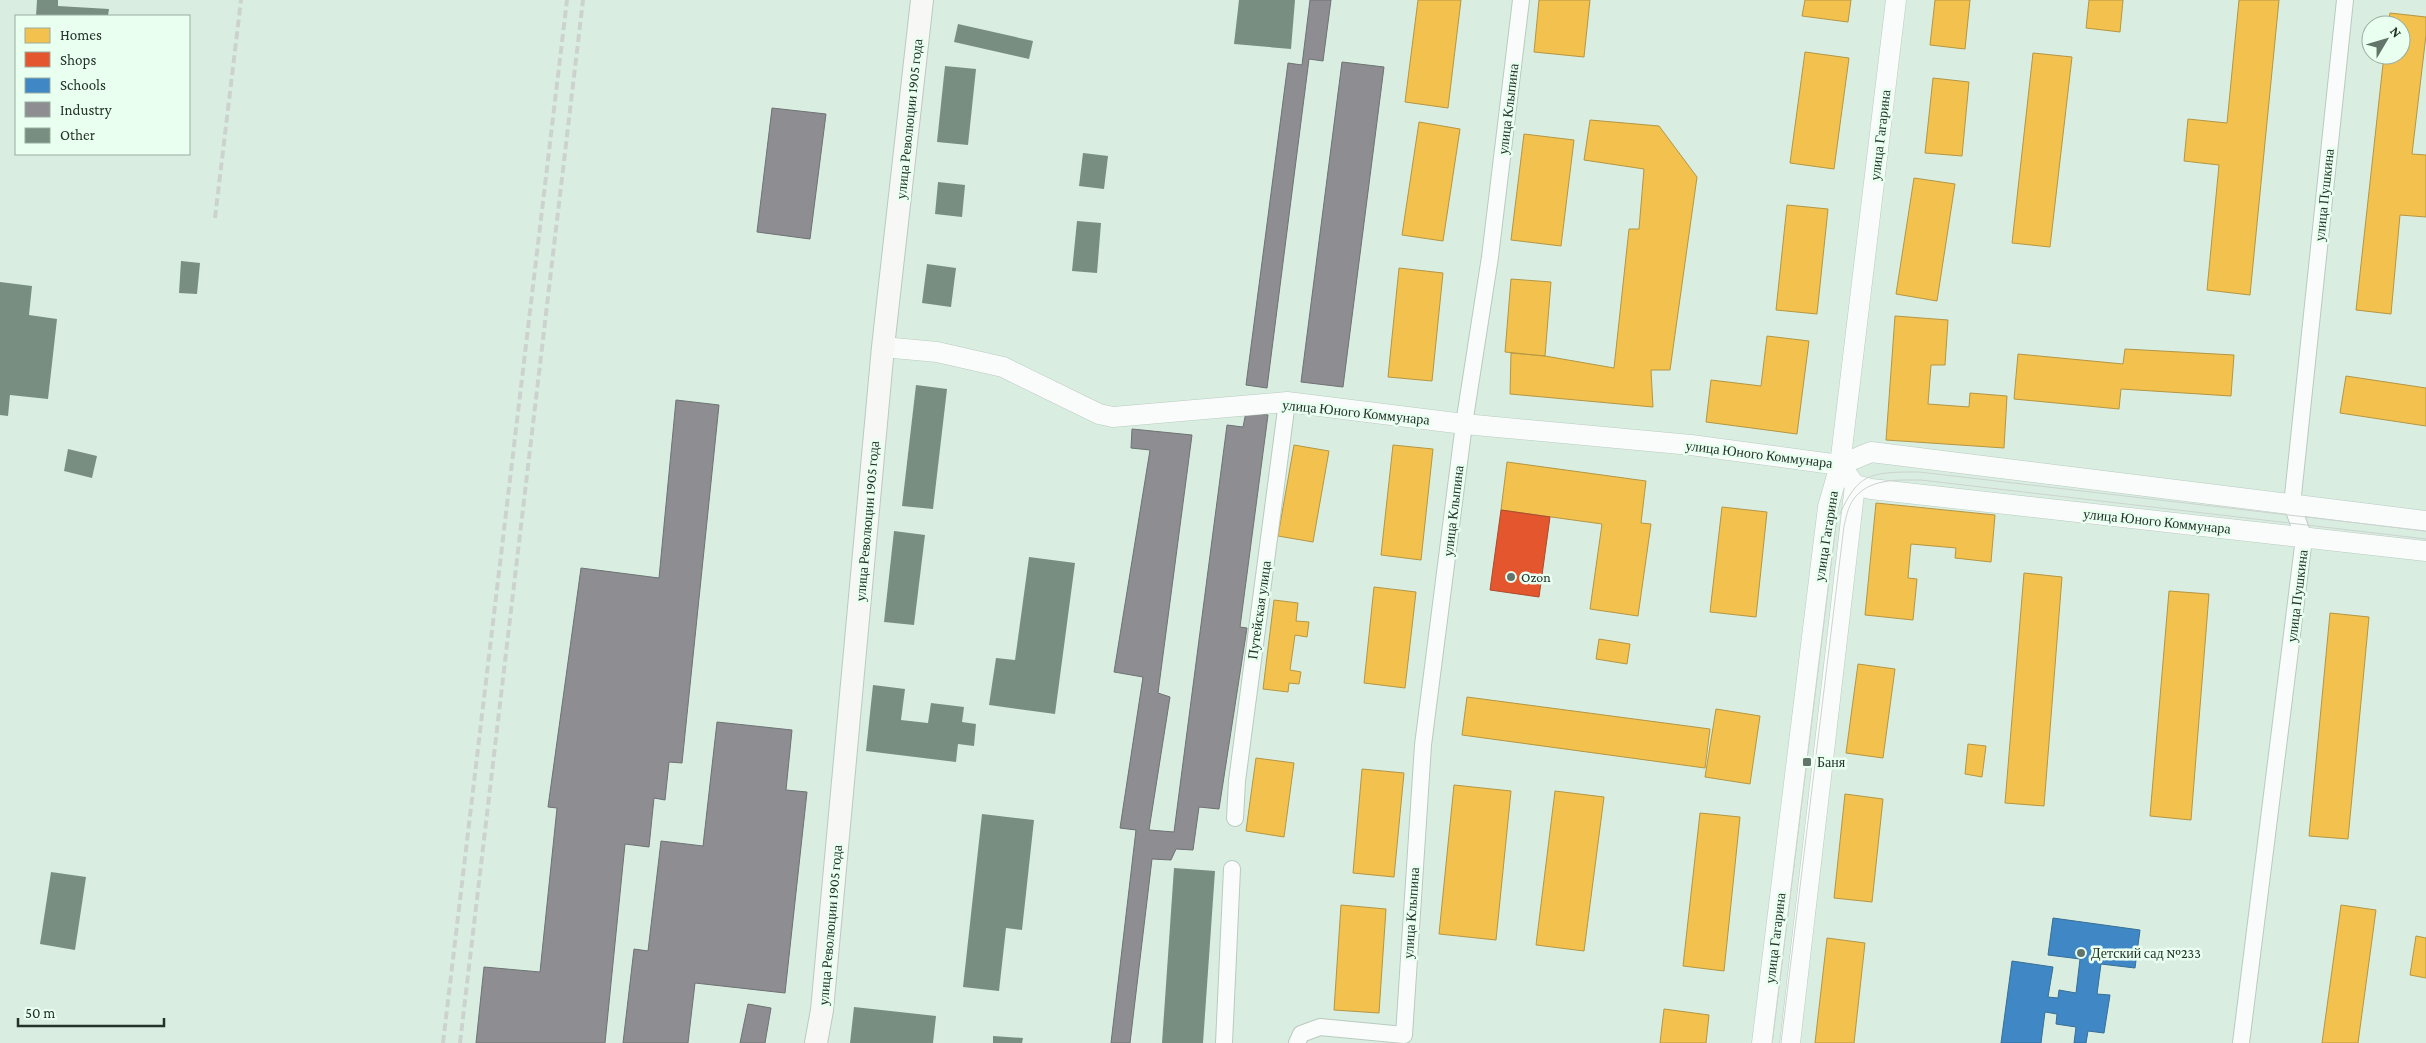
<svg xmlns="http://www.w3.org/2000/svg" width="2426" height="1043" font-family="'Crimson Pro',serif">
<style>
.homes{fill:#f2c14e;stroke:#b49643}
.shops{fill:#e4572e;stroke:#aa4c2d}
.schools{fill:#3f88c5;stroke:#376e96}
.industry{fill:#8d8d92;stroke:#6e7273}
.building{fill:#778e81}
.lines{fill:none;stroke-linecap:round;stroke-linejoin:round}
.minor-casing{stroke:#b9cac0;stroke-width:18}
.tertiary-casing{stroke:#b9cac0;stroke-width:21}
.secondary-casing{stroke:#b9cac0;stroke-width:24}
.minor{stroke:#f9fcfa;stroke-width:16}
.tertiary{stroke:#f9fcfa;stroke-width:20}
.secondary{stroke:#f7f7f6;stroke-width:22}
.tram{stroke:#ccd3cf;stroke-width:1}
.rail{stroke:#ccd3cf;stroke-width:4;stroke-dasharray:8 4;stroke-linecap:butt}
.poi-dot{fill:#63746a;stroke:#e9fff0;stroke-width:2}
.labels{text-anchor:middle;stroke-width:5;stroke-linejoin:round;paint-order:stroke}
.street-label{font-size:14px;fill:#24322a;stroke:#e9fff0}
.poi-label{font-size:14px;fill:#24322a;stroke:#e9fff0;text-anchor:start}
</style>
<rect width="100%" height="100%" fill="#d9eee1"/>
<g class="homes">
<path d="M1418,0h43l-13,108 -43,-6z"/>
<path d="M1539,0h51l-6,57 -50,-5z"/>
<path d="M1805,0h46l-3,22 -46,-6z"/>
<path d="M1935,0h35l-5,49 -35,-4z"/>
<path d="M2089,0h34l-3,32 -34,-4z"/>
<path d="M2239,0h40l-29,295 -43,-5 12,-125 -35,-4 4,-42 39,4z"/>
<path d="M2390,13l36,4v18l-14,119 14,1v62l-26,-2 -9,99 -35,-4 28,-255h17v-30h-13z"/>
<path d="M1805,52l44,6 -15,111 -44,-6z"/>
<path d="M2033,53l39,4 -22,190 -38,-4z"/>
<path d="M1933,78l36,4 -7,74 -37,-3z"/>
<path d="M1590,120l69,6 38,51 -27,193h-19l2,37 -143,-13 1,-41 34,3 69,12 15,-139h10l5,-60 -60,-9z"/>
<path d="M1419,122l41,7 -17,112 -41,-6z"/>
<path d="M1524,134l50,6 -13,106 -50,-6z"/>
<path d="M1914,178l41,6 -18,117 -41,-7z"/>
<path d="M1787,205l41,4 -11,105 -41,-4z"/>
<path d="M1399,268l44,5 -11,108 -44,-4z"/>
<path d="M1511,279l40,3 -6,74 -40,-4z"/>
<path d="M1895,316l53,4 -3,45h-14l-3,39 41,3 1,-14 37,3 -3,52 -118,-8z"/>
<path d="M1767,336l42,5 -12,93 -91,-12 5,-42 50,6z"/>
<path d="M2125,349l109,6 -3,41 -110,-7 -2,20 -105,-10 4,-45 105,10z"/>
<path d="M2346,376l80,12v38l-86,-13z"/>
<path d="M1294,445l35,6 -16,91 -35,-6z"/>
<path d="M1393,445l40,4 -12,111 -40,-5z"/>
<path d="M1507,462l139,19 -5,42 10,1 -13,92 -48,-7 12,-85 -101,-14z"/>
<path d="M1876,503l119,12 -4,47 -36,-4 1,-10 -45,-4 -3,34 9,1 -4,41 -48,-5z"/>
<path d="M1722,507l45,5 -11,105 -46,-5z"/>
<path d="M2024,573l38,4 -18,229 -39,-3z"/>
<path d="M1374,587l42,5 -11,96 -41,-5z"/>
<path d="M2169,591l40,3 -18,226 -41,-4z"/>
<path d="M1274,600l24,3 -2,18 13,1 -2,15 -12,-2 -5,35 11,2 -2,12 -10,-1 -1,9 -25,-3z"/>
<path d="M2330,613l39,4 -21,222 -39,-3z"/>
<path d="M1599,639l31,5 -3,20 -31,-5z"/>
<path d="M1858,664l37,5 -12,89 -37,-5z"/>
<path d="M1467,697l243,32 -5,39 -243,-33z"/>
<path d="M1716,709l44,7 -10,68 -45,-7z"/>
<path d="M1968,744l18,2 -4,31 -17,-3z"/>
<path d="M1256,758l38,5 -10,74 -38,-6z"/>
<path d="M1362,769l42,4 -10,104 -41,-4z"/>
<path d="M1454,785l57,6 -15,149 -57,-6z"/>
<path d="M1555,791l49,6 -20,154 -48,-6z"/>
<path d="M1845,794l38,5 -11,103 -38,-4z"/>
<path d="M1700,813l40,4 -16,154 -41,-5z"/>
<path d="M1341,905l45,4 -7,104 -45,-3z"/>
<path d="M2341,905l35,5 -18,133h-36z"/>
<path d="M2416,936l10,2v40l-16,-3z"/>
<path d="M1827,938l38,5 -11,100h-39z"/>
<path d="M1664,1009l45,6 -3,28h-46z"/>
</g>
<path class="shops" d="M1501,510l49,7 -11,80 -49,-7z"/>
<path class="schools" d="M2053,918l87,12 -5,38 -34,-4 -4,30 13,1 -6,38 -16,-2 -2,12h-12l2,-16 -20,-3 1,-10 -12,-2 -4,31h-40l11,-82 41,6 -5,30 10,1 1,-8 17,3 4,-34 -32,-4z"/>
<g class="industry">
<path d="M1310,0h21l-8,61 -14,-2 -42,329 -21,-3 42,-322 14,2z"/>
<path d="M1342,62l42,5 -41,320 -42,-5z"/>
<path d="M772,108l54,6 -16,125 -53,-7z"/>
<path d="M676,400l43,5 -37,358 -13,-1 -4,38 -11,-2 -5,49 -24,-3 -20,199h-129l8,-76 56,5 17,-164 -9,-1 33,-239 78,10z"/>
<path d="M1246,412l22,3 -28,212 7,1 -28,181 -20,-2 -6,43 -17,-1 -5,11 -19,-1 -22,184h-19l25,-213 -16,-2 23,-151 -29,-5 36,-222 -19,-2 1,-19 60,6 -34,258 12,4 -21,133 25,2 53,-407 16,2z"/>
<path d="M717,722l75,8 -6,60 21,2 -22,201 -90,-10 -7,60h-65l11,-94 14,2 13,-110 42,5z"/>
<path d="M748,1004l23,4 -6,35h-25z"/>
</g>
<g class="building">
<path d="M37,0h21v6l51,3 -1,7h-72z"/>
<path d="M1239,0h56l-4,49 -57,-5z"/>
<path d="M958,24l75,17 -4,18 -75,-17z"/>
<path d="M945,66l31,3 -8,76 -31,-3z"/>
<path d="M1083,153l25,3 -4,33 -25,-3z"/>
<path d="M938,182l27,3 -3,32 -27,-3z"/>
<path d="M1077,221l24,2 -4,50 -25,-2z"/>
<path d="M181,261l19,2 -3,31 -18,-1z"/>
<path d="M927,264l29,4 -5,39 -29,-4z"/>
<path d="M0,282l32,4 -3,29 28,4 -9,80 -38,-4 -2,21 -8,-1z"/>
<path d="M916,385l31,4 -14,120 -31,-3z"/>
<path d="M68,449l29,7 -5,22 -28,-7z"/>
<path d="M894,531l31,4 -11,90 -30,-3z"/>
<path d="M1029,557l46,6 -20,151 -66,-9 7,-47 19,2z"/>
<path d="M873,685l32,4 -4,31 27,3 3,-20 33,4 -2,15 14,2 -2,22 -16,-2 -2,18 -90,-11z"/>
<path d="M982,814l52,6 -12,110 -16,-2 -7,63 -36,-4z"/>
<path d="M1174,868l41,3 -12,172h-41z"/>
<path d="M51,872l35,5 -11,73 -35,-6z"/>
<path d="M854,1007l82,9 -3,27h-83z"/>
<path d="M993,1036l30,2 -1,5h-29z"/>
</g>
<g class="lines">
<g class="minor-casing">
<g id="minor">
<path d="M1235,818l2,-37 50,-379"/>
<path d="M1224,1043l8,-174"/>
<path d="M1297,1043l4,-9 19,-7 84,8 19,-290 41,-321 26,-167 31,-257"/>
<path d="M2241,1043l63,-505 -12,-33 53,-505"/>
</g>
</g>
<g class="tertiary-casing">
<g id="tertiary">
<path d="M883,347l54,5 66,15 96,47 14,3 174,-15 177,22 227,21 149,20 31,-13 555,69"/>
<path d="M1840,465l15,20 16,4 555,62"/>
<path d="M1762,1043l66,-536 12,-42 56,-465"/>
<path d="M1790,1043l65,-558"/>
</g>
</g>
<g class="secondary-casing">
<path id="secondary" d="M816,1043l6,-33 61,-663 39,-347"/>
</g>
<use href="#minor" class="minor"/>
<use href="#tertiary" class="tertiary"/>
<use href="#secondary" class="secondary"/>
<g class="tram">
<path d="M1772,1043l64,-520c21,-50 31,-51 83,-51l507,59"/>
<path d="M1781,1043l63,-517c2,-8 4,-19 9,-26 15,-22 45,-20 68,-20l505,59"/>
</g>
<g class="rail">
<path d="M215,218l26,-218"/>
<path d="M443,1043l124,-1043"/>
<path d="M460,1043l123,-1043"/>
</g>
</g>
<g class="poi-dot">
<circle cx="1511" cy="577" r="5"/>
<rect x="1802" y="757" width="10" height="10" rx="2.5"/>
<circle cx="2081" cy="953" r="5"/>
</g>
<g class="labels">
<g class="street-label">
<text transform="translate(1508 109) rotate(-83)" y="5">улица Клыпина</text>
<text transform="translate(909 119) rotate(-84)" y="5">улица Революции 1905 года</text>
<text transform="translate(1880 135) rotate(-83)" y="5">улица Гагарина</text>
<text transform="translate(2324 195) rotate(-84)" y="5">улица Пушкина</text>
<text transform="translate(1356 412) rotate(6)" y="5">улица Юного Коммунара</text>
<text transform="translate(1759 454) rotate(7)" y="5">улица Юного Коммунара</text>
<text transform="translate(1453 511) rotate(-83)" y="5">улица Клыпина</text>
<text transform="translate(867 521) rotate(-85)" y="5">улица Революции 1905 года</text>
<text transform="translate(2157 521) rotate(6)" y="5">улица Юного Коммунара</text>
<text transform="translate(1826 536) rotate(-81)" y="5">улица Гагарина</text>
<text transform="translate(2297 596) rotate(-83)" y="5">улица Пушкина</text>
<text transform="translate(1259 610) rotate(-82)" y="5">Путейская улица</text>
<text transform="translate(1411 913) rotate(-86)" y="5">улица Клыпина</text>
<text transform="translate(830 925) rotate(-85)" y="5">улица Революции 1905 года</text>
<text transform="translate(1775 938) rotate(-83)" y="5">улица Гагарина</text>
</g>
<g class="poi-label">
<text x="1521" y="582">Ozon</text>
<text x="1817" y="767">Баня</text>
<text x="2091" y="958">Детский сад №233</text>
</g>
</g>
<rect x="15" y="15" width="175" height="140" fill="#e9fff0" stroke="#9aada1"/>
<rect x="25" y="28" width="25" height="15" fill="#f2c14e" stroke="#9aada1"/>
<text x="60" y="40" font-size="15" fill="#24322a">Homes</text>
<rect x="25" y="52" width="25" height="15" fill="#e4572e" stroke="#9aada1"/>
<text x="60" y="65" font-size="15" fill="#24322a">Shops</text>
<rect x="25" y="78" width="25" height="15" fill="#3f88c5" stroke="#9aada1"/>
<text x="60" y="90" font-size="15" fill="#24322a">Schools</text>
<rect x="25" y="102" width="25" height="15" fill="#8d8d92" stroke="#9aada1"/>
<text x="60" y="115" font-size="15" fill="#24322a">Industry</text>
<rect x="25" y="128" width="25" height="15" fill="#778e81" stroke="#9aada1"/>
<text x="60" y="140" font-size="15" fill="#24322a">Other</text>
<g transform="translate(2386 40) rotate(52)"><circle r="24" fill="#e9fff0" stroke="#9aada1"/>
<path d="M0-4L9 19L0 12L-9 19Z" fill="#63746a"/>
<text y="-8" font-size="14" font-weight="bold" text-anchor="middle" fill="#24322a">N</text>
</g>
<path d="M18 1018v8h146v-8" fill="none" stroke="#24322a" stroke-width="2.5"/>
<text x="25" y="1018" font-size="15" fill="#24322a" stroke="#e9fff0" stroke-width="4" paint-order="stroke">50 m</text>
</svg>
